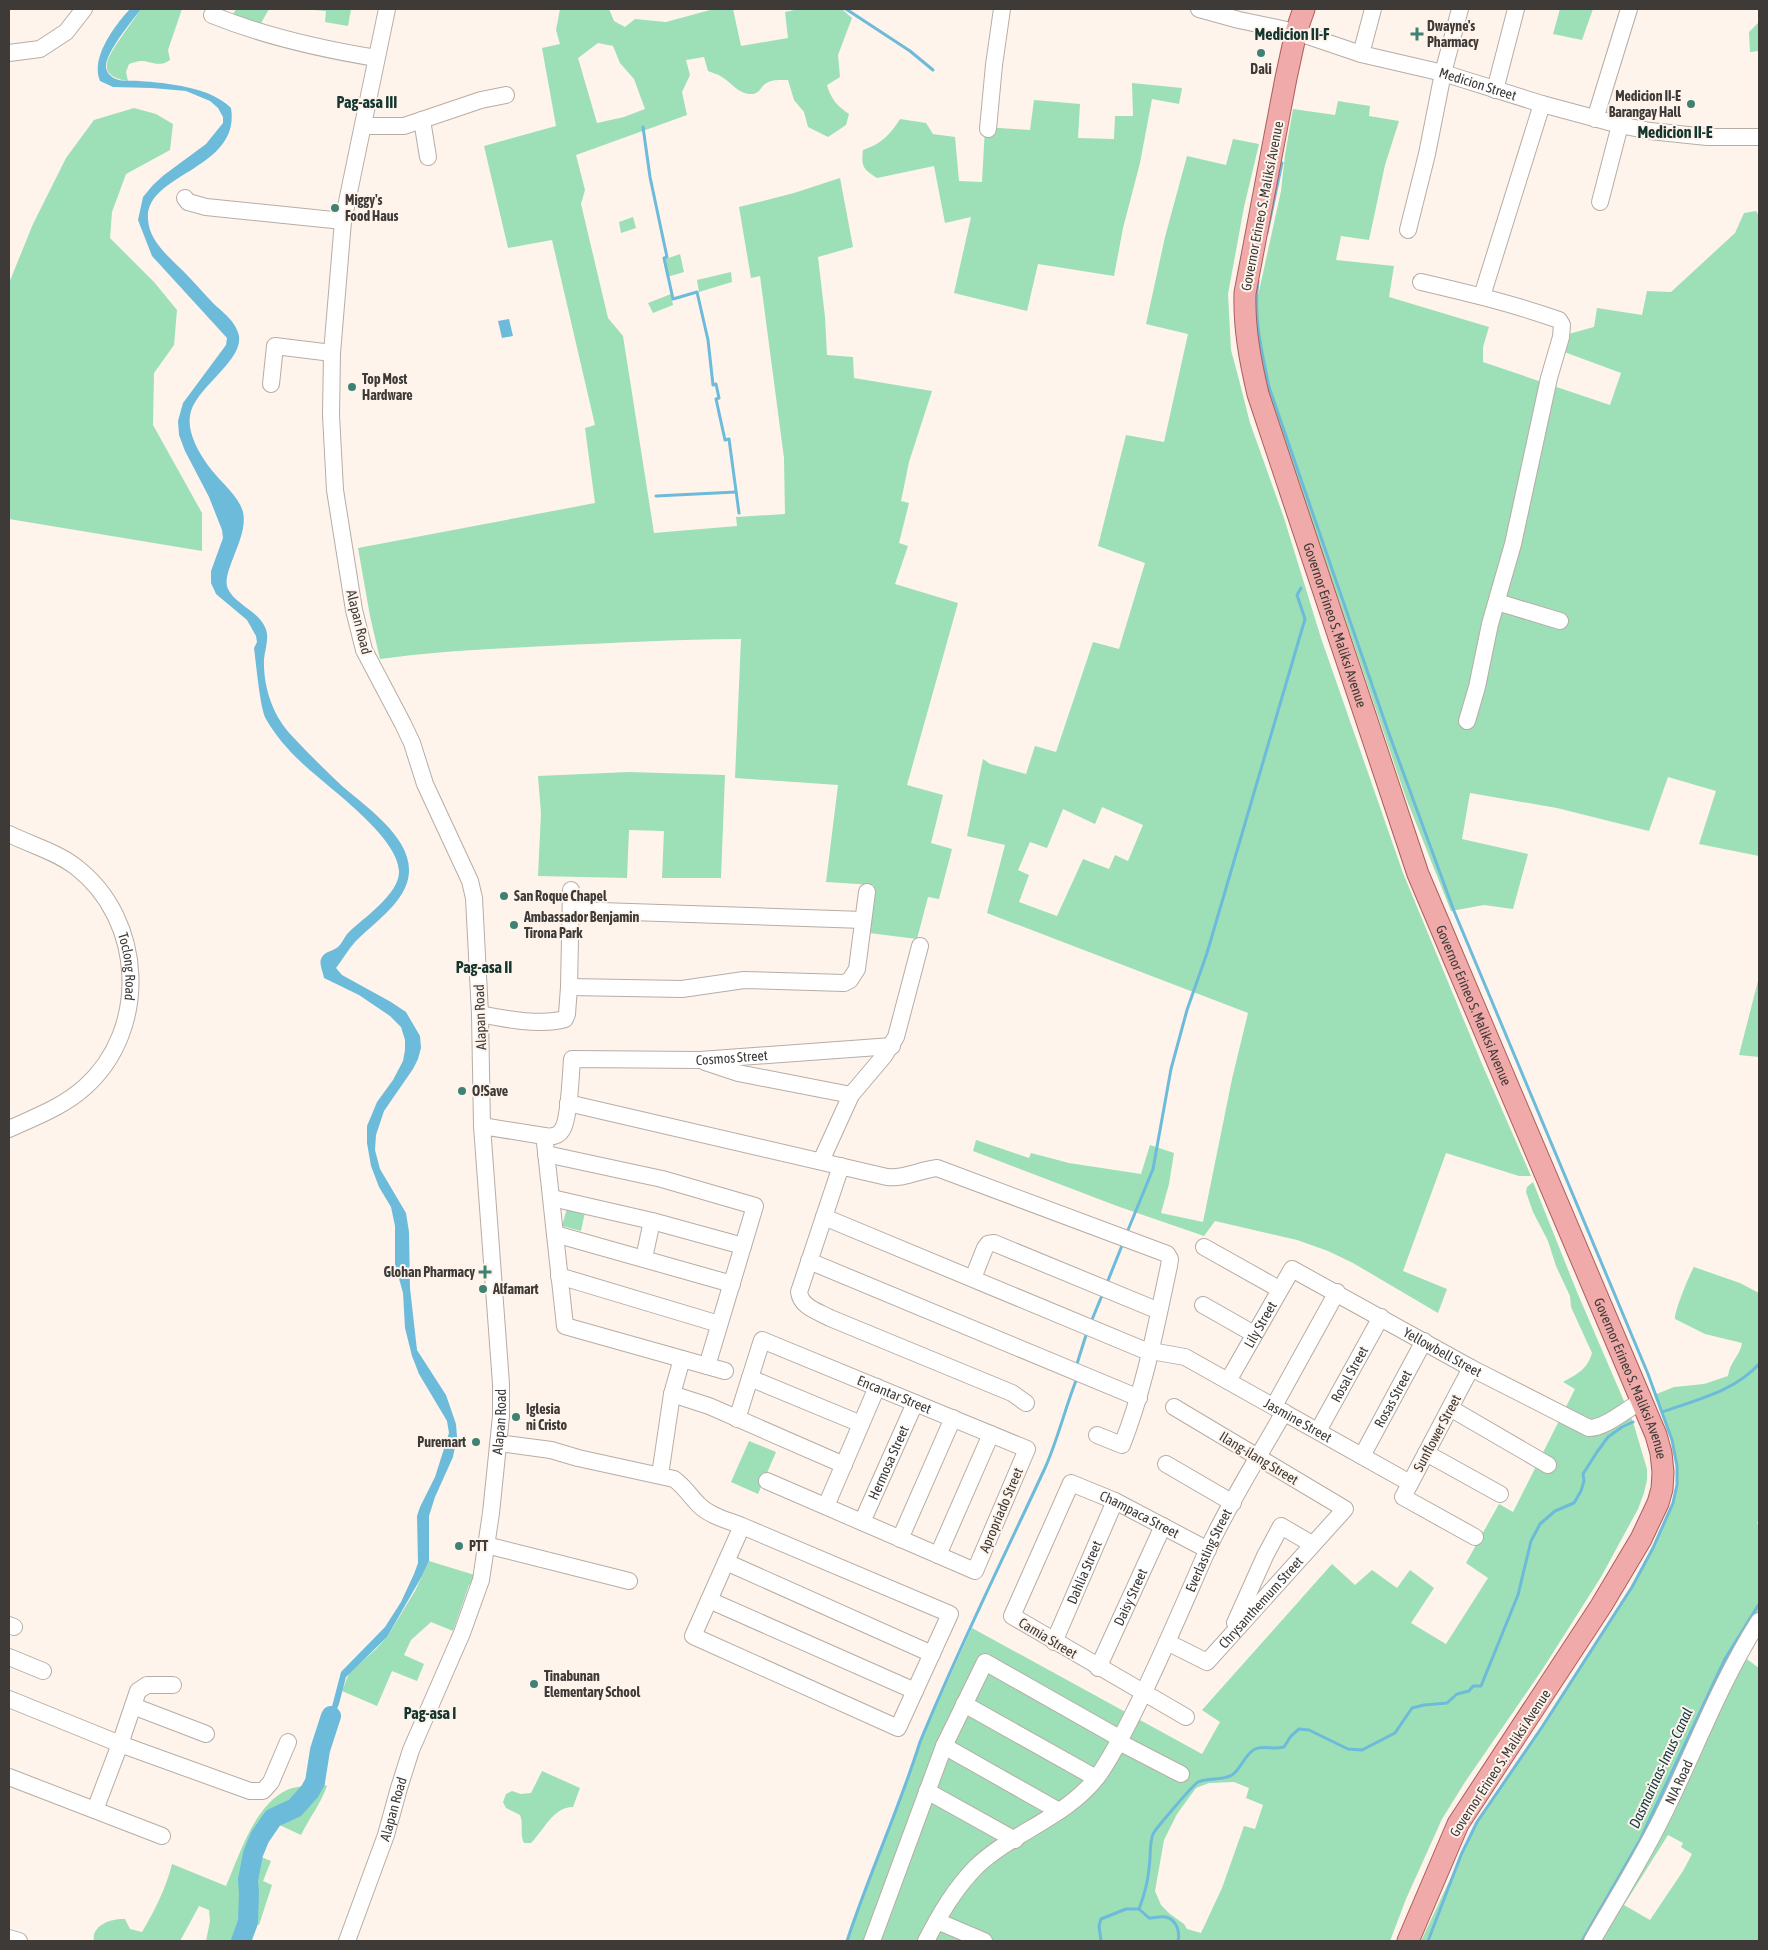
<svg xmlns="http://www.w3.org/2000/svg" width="1768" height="1950" font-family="'Asap Condensed',sans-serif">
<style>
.green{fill:#9ddfb7;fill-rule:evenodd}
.water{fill:#6dbbda}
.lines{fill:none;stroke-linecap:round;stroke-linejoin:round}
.stream{stroke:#6dbbda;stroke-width:3}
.river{stroke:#6dbbda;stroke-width:20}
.minor-casing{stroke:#b6ada5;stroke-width:18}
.major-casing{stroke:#ab5e5b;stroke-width:23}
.minor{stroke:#fff;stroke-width:16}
.major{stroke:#f0aaa9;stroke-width:21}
.poi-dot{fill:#3f8173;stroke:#fef4ec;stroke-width:2}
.labels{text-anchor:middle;stroke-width:4;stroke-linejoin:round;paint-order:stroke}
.poi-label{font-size:14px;font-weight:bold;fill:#3e3a37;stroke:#fef4ec;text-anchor:start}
.street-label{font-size:14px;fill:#3e3a37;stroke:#fef4ec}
.water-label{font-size:15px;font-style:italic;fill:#143946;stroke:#fef4ec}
.quarter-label{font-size:16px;font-weight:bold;fill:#15352f;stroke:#fef4ec}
</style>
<rect width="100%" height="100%" fill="#fef4ec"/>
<g class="green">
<path d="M141,9h41l-14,41 2,10c-11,8 -18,1 -29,1 -3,0 -9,2 -12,3l-3,8 2,9c-33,-5 -21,-23 -8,-42 7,-10 14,-20 21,-30z"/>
<path d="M236,9h33l-9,16 -28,-9z"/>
<path d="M302,9h49l-3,17 -23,-4 1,-11z"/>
<path d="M560,9h49l5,12 11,6 10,-8 31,3 48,-13h19l8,37 47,-8 -3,-26 14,-3h43l10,9 -14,37 2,22 -13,8c4,14 10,21 22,29l-3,11 -18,12 -20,-10 -4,-15 -10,-12 -6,-20c-8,0 -17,-1 -23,4 -5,4 -5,9 -12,10 -14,1 -21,-11 -31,-17 -4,-3 -10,-4 -14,-6l-4,-14 -18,3 4,15 -8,17 5,23 -111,40 9,35 -4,14 27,114 15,18 31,197 83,-7 -1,-9 49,-3 -1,-56 -24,-182 -9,2 -12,-71 55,-14 46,-15 13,69 -35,10 7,60 2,38 26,2 1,21 78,13 -23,71 -8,39 8,2 -10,40 9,3 -13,38 63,19 -51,182 36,10 -12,48 21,6 -13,50 -11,-2 -11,42 -48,-6 5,-48 -48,-3 12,-97 -103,-7 6,-139c-64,0 -129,4 -194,7 -55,3 -111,5 -167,13l-10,-43 -12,-68 237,-45 -10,-75 10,-3 -43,-185 -44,8 -24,-102 72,-20 -14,-78 18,-4 -4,-14zM598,43l15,3 7,17 14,16 11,30 -21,8 -27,6 -19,-65z"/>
<path d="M1560,9h33l-11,31 -29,-6z"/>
<path d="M1759,22v29l-9,1 -1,-20z"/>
<path d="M1132,83l50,5 -3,16 -27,-5 -12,64 -17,65 -9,48 -76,-12 -11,47 -73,-18 17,-76 -26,6 -11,-57 -57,12c-14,-9 -16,-11 -14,-28 18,-6 27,-15 37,-31l26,4 7,11 22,3 4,44 23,1 3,-55 45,3 4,-30 46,4 -2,34 36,1 1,-23h18z"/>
<path d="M1338,101l32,5 -1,10 30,5 -14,44 -16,75 -28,-4 -5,24 58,6 -5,31 100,30 -6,20v15l127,43 11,-32 -62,-23 6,-15 29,-8 3,-19 45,7 5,-24 24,1 64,-59 9,-20 12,-2 3,5v640l-60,-12 17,-53 -48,-14 -19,54 -92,-23 -87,-15 -8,46 66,15 -15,55 -29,-4 -33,6 -45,-113 -136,-400 -15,-76 1,-17 25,-114 4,-36 8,-46 42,6z"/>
<path d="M134,108l22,6 17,10 -3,26 -44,24 -14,38 -2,26 44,44 23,28 -3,35 -20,28 -1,52 49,88v38l-193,-32v-236l24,-59 33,-66 28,-38z"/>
<path d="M1233,139l26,5 -15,63 -16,87 3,56 7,26 12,47 34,95 37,120 82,235 79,191 49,112h-12l-73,-23 -43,118 44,18 -9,24 -85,-50 -25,-12 -31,-11 -82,-19 -11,15 -87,-30 -144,-55 3,-11 53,18 2,-5 38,10 72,11 9,-29 24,8 -5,31 -8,29 42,9 29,-143 16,-66 -261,-100 18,-68 -38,-9 16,-77 7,5 36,10 9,-28 21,6 37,-110 26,7 26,-86 -47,-17 28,-111 38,7 24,-108 -42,-10 19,-87 22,-81 39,9zM1102,807l41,18 -15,36 -13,-6 -6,14 -26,-10 -26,57 -38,-14 10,-27 -11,-5 12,-28 17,6 16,-39 32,15z"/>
<path d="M633,217l3,11 -15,5 -2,-11z"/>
<path d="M680,254l4,18 -17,5 -4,-17z"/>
<path d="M731,272l1,10 -33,10 -2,-12z"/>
<path d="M671,294l2,11 -20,8 -5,-10z"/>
<path d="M629,772l96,3 -4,103h-59l2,-47 -35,-1 -2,48 -89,-2 3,-63 -3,-37z"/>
<path d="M1759,977v80l-20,-2z"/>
<path d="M1533,1182l44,110 56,130 14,47v11l-3,13 -6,16 -37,68 -59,93 -77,112 -23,37 -36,80 -16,42h-543l39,-108 27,-67 7,-24 52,-114 230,126 18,-32 -18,-12 130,-146 23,21 17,-15 25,18 13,-18 24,18 -23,35 35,21 42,-66 -22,-15 33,-59 14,8 62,-123 -12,-7c14,-8 24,-12 29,-29l-21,-46 -1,-11 -14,-30 -8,-25 -15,-29 -7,-20 1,-5zM1234,1782l15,6 -3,10 17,7 -8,24 -11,-3 -22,62 -21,45 -14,-4 -3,-5 -14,-10 -9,-9 -6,-14 9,-51 13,-26 19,-26 13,-5z"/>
<path d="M567,1208l18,4 -4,19 -19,-5z"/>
<path d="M1694,1267l46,16 19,10v227l-2,3 2,2v87l-19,29 -87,179 -67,121h-165l56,-119 65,-95 90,-140 32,-63 9,-21 4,-18v-19l-5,-26 -18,-45 20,-8 30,-3 24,-8c2,-15 12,-20 14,-33l-37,-9 -30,-15c-1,-7 15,-46 19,-52z"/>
<path d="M749,1441l27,11 -18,42 -27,-12z"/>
<path d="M429,1561l49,15 -9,9 -16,46 -22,-9 -20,18 -7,15 20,9 -7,17 -25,-10 -15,35 -35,-15 7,-18 27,-24 11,-12 28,-46z"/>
<path d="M1744,1657l15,11v273h-162zM1668,1835l15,8 -2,4 11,7 -9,17 -33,49 -26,-15z"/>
<path d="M311,1752l17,6 -5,26 4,2c-7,19 -17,31 -26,49l-28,-13 -8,12 -9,21 15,6 -8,20 9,4 -13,40 -13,-3 -7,19h-33l4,-20 -1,-11 -10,-4 -19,35h-86c-3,-16 18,-23 31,-22l5,10 12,3c13,-22 24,-44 30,-68l54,22c13,-30 29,-82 61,-96 6,-3 13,-3 19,-5l7,-21z"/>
<path d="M542,1771l38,17 -7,19c-20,0 -29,23 -42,36h-7c-5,-10 0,-18 -4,-28l-14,-7 -3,-6 3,-8 6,-3 9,3 10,-1z"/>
</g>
<g class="water">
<path d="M130,9h11c-9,12 -37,45 -35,59 1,5 5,9 10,11 8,3 16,1 23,2 28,2 72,6 92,27 10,62 -86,65 -83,111 1,24 25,41 39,56 9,9 17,19 26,28 9,9 23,18 26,33 4,26 -46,53 -49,80 -3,20 13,44 25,58 9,11 24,23 28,38 6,25 -23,61 -15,77 7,15 30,22 37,38 5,10 0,22 -1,32 -1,28 9,58 29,78 16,17 32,33 49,49 23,20 69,51 67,86 -1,29 -36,51 -54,70 -7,8 -13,18 -19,26l6,7 49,27 15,10 14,24 1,12 -3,11 -5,10 -29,42 -8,24 -1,15 5,19 26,44 3,19 1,56 7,62 29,45 10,29 1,13 -4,20 -18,40 -6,19v45l-7,15 -35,61 -41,40 -7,27 -16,37 18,-69 44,-45 16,-25 13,-28 4,-11 -1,-47 3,-9 15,-30 14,-44 -2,-12 -28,-47 -7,-18 -7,-28 -2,-35 -8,-29v-38l-4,-19 -12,-20 -8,-21 -4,-23v-17l10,-24 16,-22 10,-19 2,-11v-10l-4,-13 -11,-11 -31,-21 -35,-17c-1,-6 -5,-13 -3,-19 4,-9 12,-7 18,-13 4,-4 6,-11 11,-15 15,-14 50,-38 49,-60 -1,-35 -73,-85 -97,-108 -14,-13 -27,-28 -36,-44 -6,-10 -10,-57 -12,-71l3,-6 -1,-6 -9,-16 -31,-26 -5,-11v-12l12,-33 -1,-8 -13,-33 -24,-46 -6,-16 -1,-14 5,-18 43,-58 1,-7 -75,-82 -14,-36 5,-23 10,-12 11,-10 42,-31 17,-21v-6l-5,-9 -8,-7 -24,-10 -34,-3 -39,-1 -13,-6c-10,-23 15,-56 30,-72z"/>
<path d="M509,319l4,17 -11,2 -4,-17z"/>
</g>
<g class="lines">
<g class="stream">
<path d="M846,9l64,42 23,19"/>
<path d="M643,127l7,50 17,80 -3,1 9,41 24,-7 11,48 5,45 3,-1 3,14 -3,1 9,41 4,-1 10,74"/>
<path d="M1267,233l15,-70"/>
<path d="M1258,281c-5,36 4,71 11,106l119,344 66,180 194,463 24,66 5,26v19l-4,18 -20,45 -21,39 -90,140 -65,95 -16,33 -33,86"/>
<path d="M656,496l80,-4"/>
<path d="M1128,1230l25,-61 18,-100 16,-59 20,-57 98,-334 -8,-24 4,-7"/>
<path d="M1107,1283l16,-40"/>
<path d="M1091,1322l12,-29"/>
<path d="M1076,1367l11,-35"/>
<path d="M1662,1412c34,-12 73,-21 97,-48"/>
<path d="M847,1941c22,-67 52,-132 73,-199 38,-93 83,-183 125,-274 13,-29 20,-60 32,-90"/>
<path d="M1101,1941l-2,-15 2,-7 25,-10h13"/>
<path d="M1178,1941c2,-9 -1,-21 -12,-24 -5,-1 -13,1 -17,1l-10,-9c5,-13 9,-27 10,-41 2,-11 0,-24 4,-34 3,-6 41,-50 45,-52 11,-5 24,-1 34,-7 9,-6 13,-21 23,-26 9,-4 17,1 29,-2l7,-11 8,-7 10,1 39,19 14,1 33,-17 17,-25 12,-3 23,-2 10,-9 12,-3 4,-5h8l37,-91 13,-54 9,-17 15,-13 19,-8 7,-12 3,-10 -1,-7 14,-22 11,-15 14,-10 11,-5"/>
<path d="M1582,1941l58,-101 85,-181 34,-55"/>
</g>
<path class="river" d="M241,1941l7,-19 1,-29 -1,-13 5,-26 7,-17 13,-19 22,-10 15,-17 5,-9 5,-32 11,-34"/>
<g class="minor-casing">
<g id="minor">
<path id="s1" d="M1199,9l40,11 57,12 65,22 82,19 99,31 78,21 30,6 57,6h52"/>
<path d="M212,15c52,21 109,34 164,43"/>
<path d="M9,53l31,-4 26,-17 18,-23"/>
<path d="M1361,54l12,-45"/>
<path d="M1495,90l21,-81"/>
<path d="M1595,119l34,-110"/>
<path d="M422,120l6,37"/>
<path d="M364,126h40l77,-26 25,-5"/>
<path d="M988,129l6,-64 8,-56"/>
<path d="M185,198l3,4 18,5 137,14"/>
<path d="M1600,202l20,-77"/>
<path d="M1408,230l19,-76 16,-81 17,-64"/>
<path d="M1421,282c47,11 93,22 138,38l3,5 -1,12 -12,41 -36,166 -23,80 -13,63 -10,34"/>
<path d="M1482,296l60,-192"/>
<path d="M271,384l4,-38 57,7"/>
<path d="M1497,602l63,19"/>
<path id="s2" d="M9,834c22,11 48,18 67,33 69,53 73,163 9,220 -22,20 -50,30 -76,42"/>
<path d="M571,910l292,10"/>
<path d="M569,987l113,2 62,-9 100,3 6,-3 7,-11 10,-77"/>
<path d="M480,1014c24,5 61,12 85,5l2,-5 2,-27 2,-97"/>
<path d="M705,1062l33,11 113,22"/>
<path d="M568,1103l319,74c18,2 32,-7 50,-9l230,86 3,5 -1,7c-13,60 -24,121 -47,179l-25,-10"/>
<path id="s3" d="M482,1126l62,10c7,1 14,1 18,-6 7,-9 9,-57 10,-71l128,1 192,-14"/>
<path d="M545,1143l20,183 160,45"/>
<path d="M546,1154l116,25 93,27 -48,160"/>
<path d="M821,1161l30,-66 33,-39 12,-19 24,-91"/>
<path d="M841,1166l-42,126c2,15 18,19 31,26l182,75 14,10"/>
<path d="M552,1198l100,23 91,25"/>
<path d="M824,1217l327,136"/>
<path d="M555,1234l177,50"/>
<path d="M1204,1247l75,42"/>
<path d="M644,1258l8,-37"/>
<path d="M809,1261l330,137"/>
<path d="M559,1276l160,48"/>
<path d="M973,1278l12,-30 3,-4 6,-1 165,68"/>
<path d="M1203,1305l51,29"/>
<path id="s4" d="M1151,1351l34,6 225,126"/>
<path d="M1471,1368l-68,129 72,40"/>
<path d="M750,1378l111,46"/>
<path id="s5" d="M1228,1381l64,-112 179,99 118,60c17,0 37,-19 53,-27"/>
<path d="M672,1394l37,12 135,59"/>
<path d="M1274,1406l63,-114"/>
<path d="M1450,1408l98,57"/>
<path id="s6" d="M737,1419l25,-79 265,109 -52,122 -208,-90"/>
<path id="s7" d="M1318,1431l63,-114"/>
<path d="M499,1443l52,7 27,8 96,21c10,7 16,17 25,26 11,11 28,15 43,21l208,88 -52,114 -205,-92 49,-110"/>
<path d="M1426,1453l74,41"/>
<path id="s8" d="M1362,1456l62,-115"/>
<path d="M1166,1464l67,39"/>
<path d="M660,1475l12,-81 10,-35"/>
<path d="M826,1506l51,-119"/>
<path id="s9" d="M862,1522l53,-119"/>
<path d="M900,1539l53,-121"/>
<path d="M486,1545l143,36"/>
<path d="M938,1555l53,-121"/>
<path d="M726,1562l206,92"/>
<path d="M709,1600l206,91"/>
<path d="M1235,1623l30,-67 16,-30 31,18"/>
<path d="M9,1625l5,2"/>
<path id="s10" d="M1054,1642l61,-141"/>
<path id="s11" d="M1167,1642l40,20 138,-153 -171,-102"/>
<path d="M9,1657l34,14"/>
<path id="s12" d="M1098,1668l65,-142"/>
<path d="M9,1699l111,45 130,47h13l8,-9 17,-40"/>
<path d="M964,1704l132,74"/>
<path d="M133,1706l73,28"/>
<path id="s13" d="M1186,1717l-174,-101 59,-133 44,18 93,49"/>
<path d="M1119,1742l62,32"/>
<path d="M944,1746l115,65"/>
<path d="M9,1777l153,59"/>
<path d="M927,1791l88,49"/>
<path d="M95,1810l25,-66 18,-53 9,-6h26"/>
<path d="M937,1921l47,20"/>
<path d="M9,1938l10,3"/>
<path id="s14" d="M347,1941l39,-106 13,-47 12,-38 51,-117 19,-53 10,-67 10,-97v-32l-19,-258 -2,-112 -6,-116 -4,-17 -45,-97 -13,-41 -9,-19 -39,-74 -10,-40 -19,-120 -4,-75 1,-62 11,-132 44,-212"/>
<path d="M872,1941l72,-195 41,-84 136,77"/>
<path id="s15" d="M926,1941c14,-27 29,-53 51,-75 36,-34 90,-49 121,-90 17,-24 29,-50 42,-76 24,-49 45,-99 67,-149 22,-48 51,-93 77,-139"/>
<path id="s16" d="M1592,1941c26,-45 54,-89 76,-136 30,-62 54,-126 91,-184"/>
</g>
</g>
<g class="major-casing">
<g id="major">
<path id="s17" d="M1304,9l-8,23 -10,46 -41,215c-1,35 5,67 13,101l160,480 238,561 5,18 2,19 -1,17 -4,14 -17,36 -40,67 -143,218 -50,117"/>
</g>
</g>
<use href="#minor" class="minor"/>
<use href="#major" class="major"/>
</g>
<g class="poi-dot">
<path d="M1414.5 26.5h5v5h5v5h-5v5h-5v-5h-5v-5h5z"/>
<circle cx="1261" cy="53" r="5"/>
<circle cx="1691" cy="104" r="5"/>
<circle cx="335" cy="208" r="5"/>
<circle cx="352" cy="387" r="5"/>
<circle cx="504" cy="896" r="5"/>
<circle cx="514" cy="925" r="5"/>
<circle cx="462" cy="1091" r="5"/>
<path d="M482.5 1264.5h5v5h5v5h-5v5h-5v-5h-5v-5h5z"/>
<circle cx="483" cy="1289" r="5"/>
<circle cx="516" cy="1417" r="5"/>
<circle cx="476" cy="1442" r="5"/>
<circle cx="459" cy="1546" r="5"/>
<circle cx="534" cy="1684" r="5"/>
</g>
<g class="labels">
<g class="poi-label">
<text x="1427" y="31">Dwayne's<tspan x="1427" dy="16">Pharmacy</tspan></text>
<text x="1261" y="74" text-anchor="middle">Dali</text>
<text x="1681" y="101" text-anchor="end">Medicion II-E<tspan x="1681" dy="16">Barangay Hall</tspan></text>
<text x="345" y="205">Miggy's<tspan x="345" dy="16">Food Haus</tspan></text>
<text x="362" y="384">Top Most<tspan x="362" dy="16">Hardware</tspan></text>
<text x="514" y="901">San Roque Chapel</text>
<text x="524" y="922">Ambassador Benjamin<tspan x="524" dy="16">Tirona Park</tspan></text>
<text x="472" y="1096">O!Save</text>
<text x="475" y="1277" text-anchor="end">Glohan Pharmacy</text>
<text x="493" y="1294">Alfamart</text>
<text x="526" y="1414">Iglesia<tspan x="526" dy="16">ni Cristo</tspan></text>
<text x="466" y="1447" text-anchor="end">Puremart</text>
<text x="469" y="1551">PTT</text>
<text x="544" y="1681">Tinabunan<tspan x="544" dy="16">Elementary School</tspan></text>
</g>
<g class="street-label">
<text dy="5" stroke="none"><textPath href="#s1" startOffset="289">Medicion Street</textPath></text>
<text transform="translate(1262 206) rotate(-79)" y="5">Governor Erineo S. Maliksi Avenue</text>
<text transform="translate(359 622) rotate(76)" y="5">Alapan Road</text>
<text dy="5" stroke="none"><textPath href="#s17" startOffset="636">Governor Erineo S. Maliksi Avenue</textPath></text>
<text dy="5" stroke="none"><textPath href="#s2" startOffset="191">Toclong Road</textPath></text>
<text dy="5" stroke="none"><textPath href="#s17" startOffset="1041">Governor Erineo S. Maliksi Avenue</textPath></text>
<text transform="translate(480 1017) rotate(-92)" y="5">Alapan Road</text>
<text dy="5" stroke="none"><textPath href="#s3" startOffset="315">Cosmos Street</textPath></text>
<text dy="5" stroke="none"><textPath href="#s5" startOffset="65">Lily Street</textPath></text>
<text dy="5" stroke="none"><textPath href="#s5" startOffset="301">Yellowbell Street</textPath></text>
<text dy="5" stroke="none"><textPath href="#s7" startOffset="65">Rosal Street</textPath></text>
<text dy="5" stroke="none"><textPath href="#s17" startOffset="1446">Governor Erineo S. Maliksi Avenue</textPath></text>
<text dy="5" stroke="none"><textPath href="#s6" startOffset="226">Encantar Street</textPath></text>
<text dy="5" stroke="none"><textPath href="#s8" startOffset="65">Rosas Street</textPath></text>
<text dy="5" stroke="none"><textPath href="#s4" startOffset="164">Jasmine Street</textPath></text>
<text dy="5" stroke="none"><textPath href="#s14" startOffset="545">Alapan Road</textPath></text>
<text transform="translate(1437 1433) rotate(-62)" y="5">Sunflower Street</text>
<text transform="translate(1259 1458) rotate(31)" y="5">Ilang-ilang Street</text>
<text dy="5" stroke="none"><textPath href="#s9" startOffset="65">Hermosa Street</textPath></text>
<text transform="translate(1001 1510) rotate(-67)" y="5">Apropriado Street</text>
<text dy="5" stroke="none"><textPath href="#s13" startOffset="422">Champaca Street</textPath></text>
<text dy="5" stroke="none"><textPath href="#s15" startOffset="494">Everlasting Street</textPath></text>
<text dy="5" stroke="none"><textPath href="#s10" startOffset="76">Dahlia Street</textPath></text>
<text dy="5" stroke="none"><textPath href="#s12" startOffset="78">Daisy Street</textPath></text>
<text dy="5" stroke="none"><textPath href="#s11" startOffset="125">Chrysanthemum Street</textPath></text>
<text transform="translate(1048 1638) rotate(31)" y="5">Camia Street</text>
<text transform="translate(1500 1763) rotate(-57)" y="5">Governor Erineo S. Maliksi Avenue</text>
<text dy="5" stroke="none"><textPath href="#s16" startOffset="181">NIA Road</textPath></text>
<text dy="5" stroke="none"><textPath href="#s14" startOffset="140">Alapan Road</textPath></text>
</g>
<g class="water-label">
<text transform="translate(1661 1768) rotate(-65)" y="5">Dasmarinas-Imus Canal</text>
</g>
<g class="quarter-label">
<text x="1292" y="40">Medicion II-F</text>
<text x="367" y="108">Pag-asa III</text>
<text x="1675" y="138">Medicion II-E</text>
<text x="484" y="973">Pag-asa II</text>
<text x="430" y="1719">Pag-asa I</text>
</g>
</g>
<rect width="1768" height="1950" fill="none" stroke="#3e3a37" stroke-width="20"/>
</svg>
